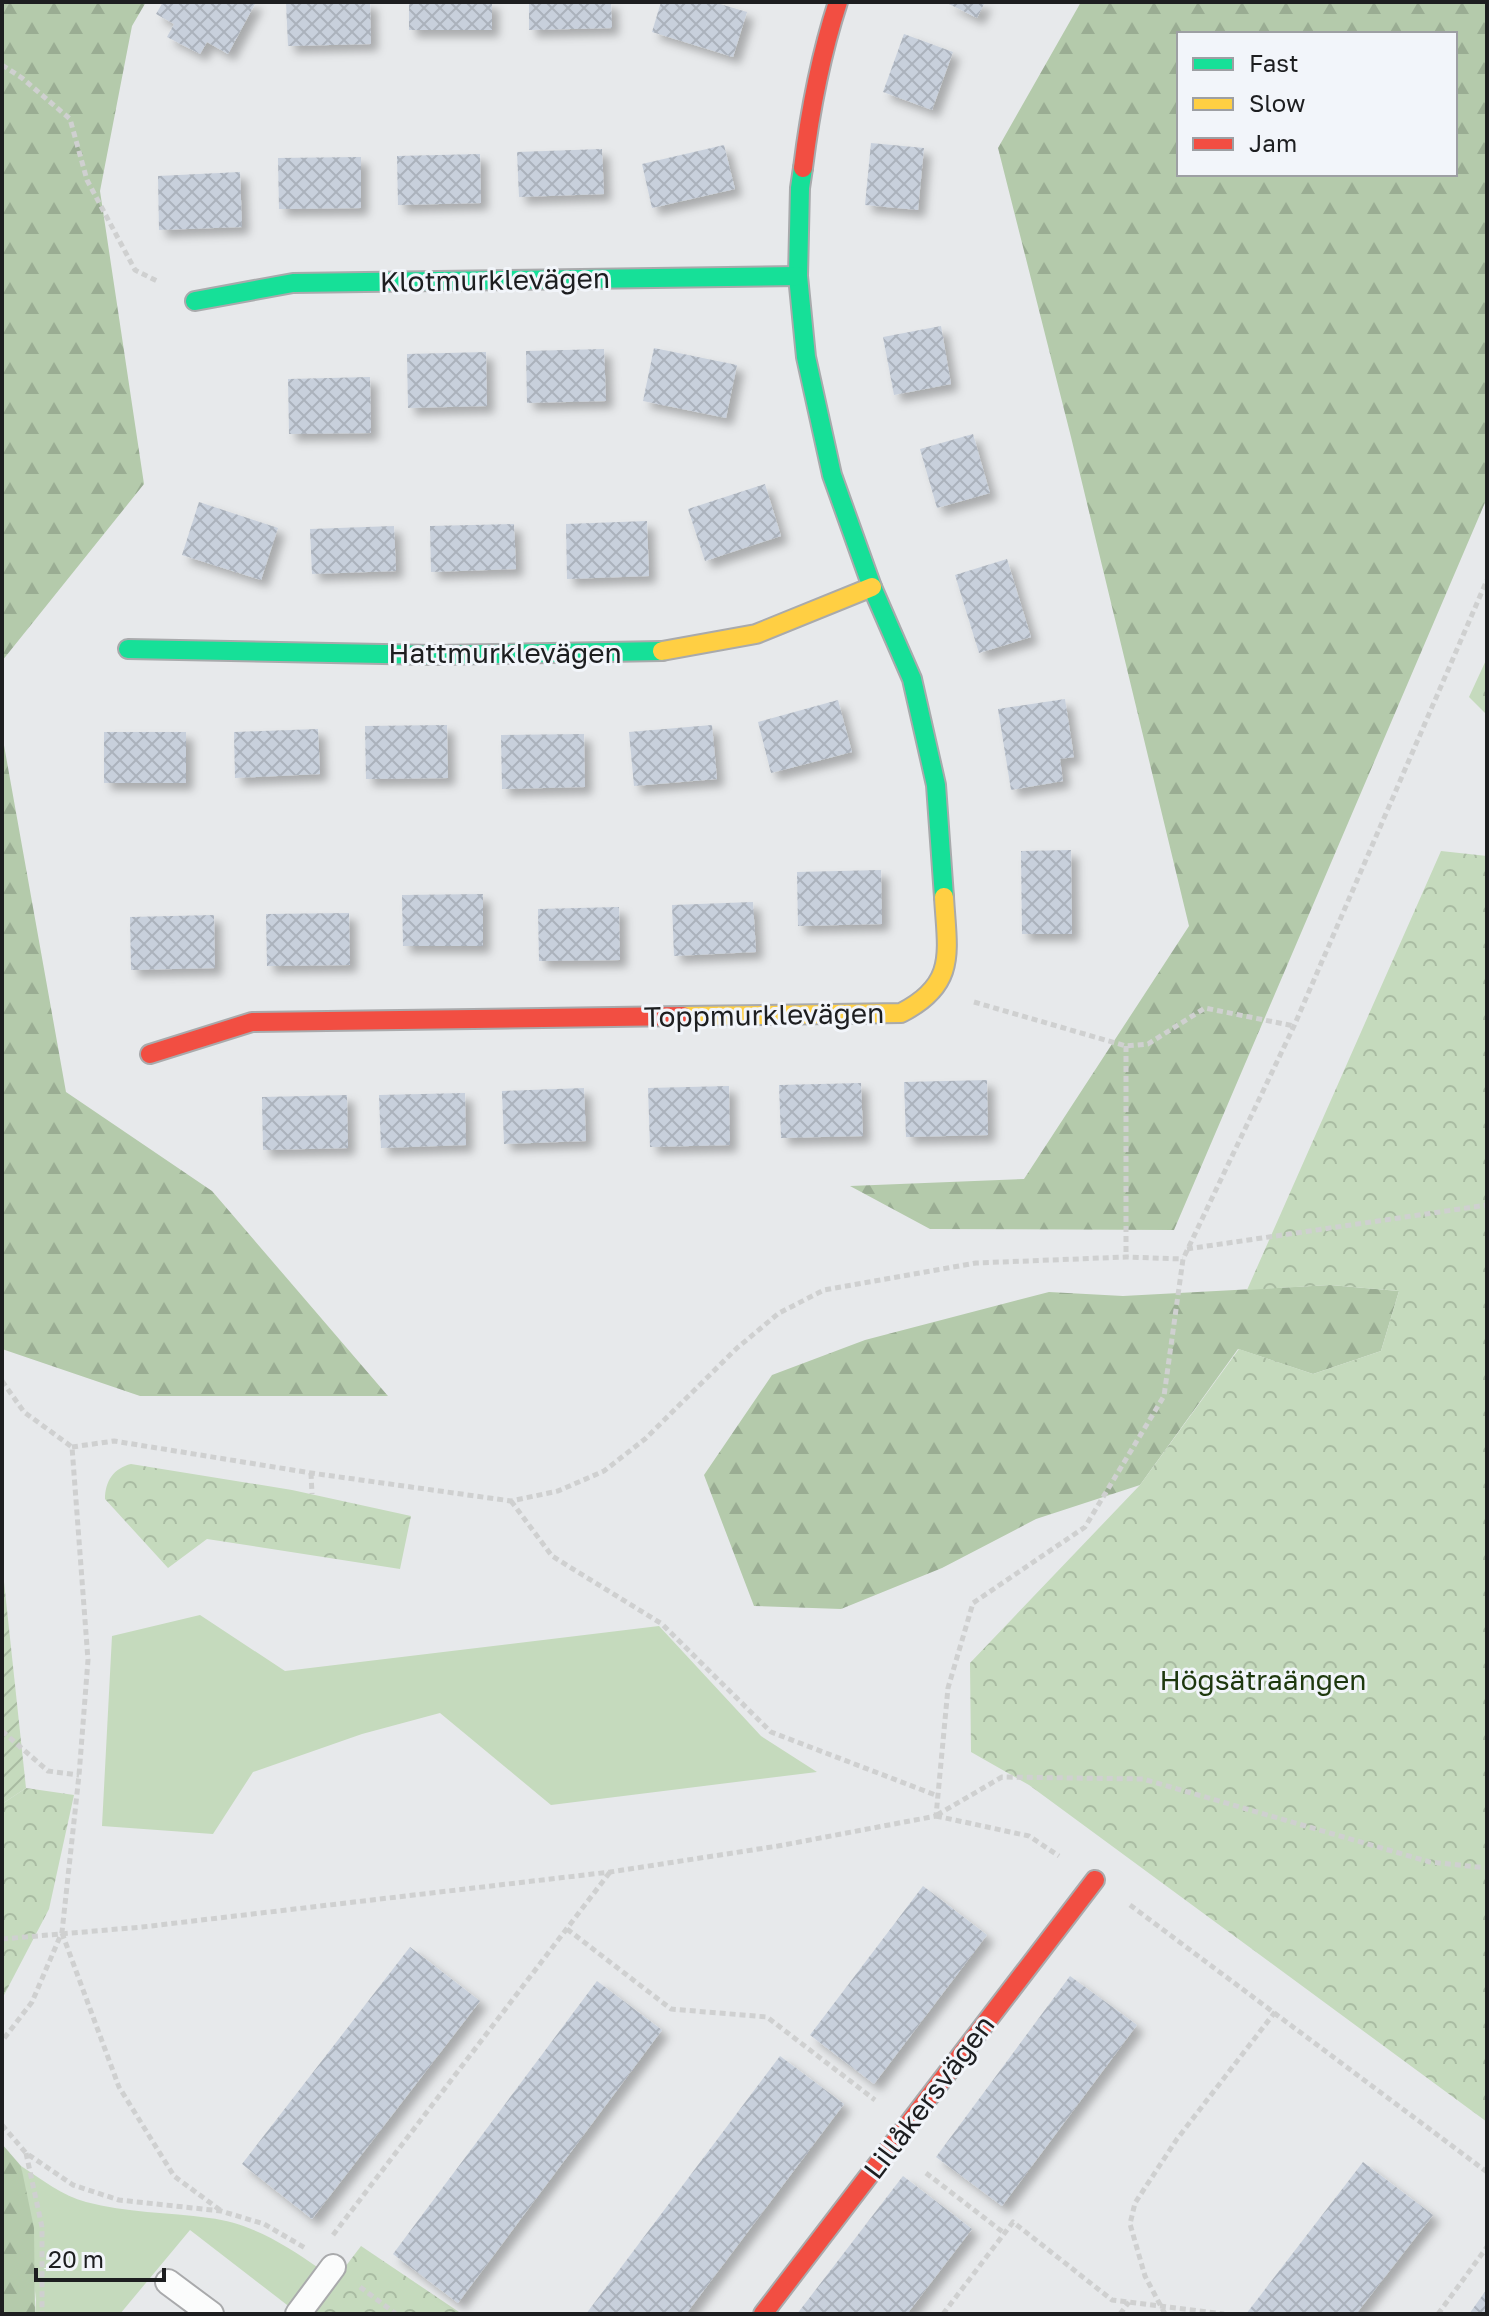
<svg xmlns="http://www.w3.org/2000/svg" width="1489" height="2316" font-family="'Golos Text',sans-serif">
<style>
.grass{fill:#c5dabd}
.forest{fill:url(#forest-firs);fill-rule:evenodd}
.park{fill:url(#park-crowns)}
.garden{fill:url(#garden-furrows)}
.building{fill:url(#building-cross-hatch);filter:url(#shadow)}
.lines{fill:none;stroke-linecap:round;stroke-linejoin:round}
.lane-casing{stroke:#a9aaac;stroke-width:28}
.fast-casing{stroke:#a9aaac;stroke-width:22}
.slow-casing{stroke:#a9aaac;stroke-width:22}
.jam-casing{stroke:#a9aaac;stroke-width:22}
.path{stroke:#cfd0d0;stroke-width:5;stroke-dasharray:6 4;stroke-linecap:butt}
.lane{stroke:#fbfcfc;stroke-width:24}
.fast{stroke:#16e098;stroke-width:18}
.slow{stroke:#ffcf43;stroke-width:18}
.jam{stroke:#f24e42;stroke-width:18}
.labels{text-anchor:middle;stroke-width:6;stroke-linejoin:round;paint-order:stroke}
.street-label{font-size:28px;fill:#1d1e20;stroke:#f2f5fa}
.park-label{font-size:28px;fill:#1e380e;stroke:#f2f5fa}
</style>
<defs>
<pattern id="forest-firs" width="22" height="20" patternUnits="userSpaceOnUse" patternTransform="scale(2)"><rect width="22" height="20" fill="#b4caab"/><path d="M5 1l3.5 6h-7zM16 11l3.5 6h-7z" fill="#9aad93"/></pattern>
<pattern id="park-crowns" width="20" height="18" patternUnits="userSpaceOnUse" patternTransform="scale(2)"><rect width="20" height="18" fill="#c5dabd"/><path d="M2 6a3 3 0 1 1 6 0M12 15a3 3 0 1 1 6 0" fill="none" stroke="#a9bba2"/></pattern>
<pattern id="garden-furrows" width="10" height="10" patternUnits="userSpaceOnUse" patternTransform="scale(2)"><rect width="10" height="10" fill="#c5dabd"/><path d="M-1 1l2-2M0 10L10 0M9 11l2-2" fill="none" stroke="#a9bba2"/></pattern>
<pattern id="building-cross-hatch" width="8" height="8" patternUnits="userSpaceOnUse" patternTransform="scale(2)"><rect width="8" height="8" fill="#c8d0dc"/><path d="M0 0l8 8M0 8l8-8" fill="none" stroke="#abb2bc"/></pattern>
<filter id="shadow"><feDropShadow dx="7" dy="7" stdDeviation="4" flood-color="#0004"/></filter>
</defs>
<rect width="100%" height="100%" fill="#e7e9eb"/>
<g class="grass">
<path d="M200,1615l85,56 374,-45 102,110 56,36 -266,33 -111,-92 -78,21 -109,38 -40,62 -111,-8 10,-190z"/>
<path d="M21,2166c20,13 42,30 65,36 40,11 82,10 123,16 42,5 77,27 111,51l-29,39 -101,-78 -70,84h-85l1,-14z"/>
</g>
<g class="forest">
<path d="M2,2h144l-14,24 -32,165 44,293 -142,177z"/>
<path d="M1081,2h406v496l-313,732 -244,-1 -80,-43 174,-7 165,-253 -118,-489 -73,-289zM1179,34h276v140h-276z"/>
<path d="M2,734l64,358 146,99 176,205h-248l-138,-47z"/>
<path d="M1330,1285l69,6 -18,60 -68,23 -75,-25 -98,136 -104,34 -94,49 -101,41 -87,-3 -50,-131 68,-100 93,-35 184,-48 74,4z"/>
<path d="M2,2144l19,22 13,62 1,86h-33z"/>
</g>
<g class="park">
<path d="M1487,658v57l-18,-18z"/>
<path d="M1441,851l46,5v1266l-458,-337 -58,-33 -1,-89 170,-178 99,-136 74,25 68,-23 18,-60 -69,-6 -83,5z"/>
<path d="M131,1464l161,26 119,26 -11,53 -193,-30 -39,29 -63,-69c0,-18 9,-31 26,-35z"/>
<path d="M26,1788l48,7 -25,114 -47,90v-195z"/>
<path d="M361,2246l101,68h-145v-10z"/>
</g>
<path class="garden" d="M2,1563l24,225 -24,16z"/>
<g class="building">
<path d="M163,2h93l-28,52 -21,-12 -7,12 -33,-17 7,-13 -18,-10z"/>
<path d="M286,2h84l1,42 -83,2z"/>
<rect x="409" y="2" width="83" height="28"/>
<path d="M529,2h82l1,26 -83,2z"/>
<path d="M661,2h52l34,10 -14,45 -81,-25z"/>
<path d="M945,2h40l-8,16z"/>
<path d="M904,34l49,18 -21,58 -49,-18z"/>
<path d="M871,143l53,5 -6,62 -53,-5z"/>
<path d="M724,145l11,44 -83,19 -10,-44z"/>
<path d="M602,149l2,45 -85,3 -2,-45z"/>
<path d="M480,154l1,49 -83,2 -1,-49z"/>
<path d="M361,157v51l-82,1 -1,-51z"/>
<path d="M240,172l2,55 -83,3 -1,-54z"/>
<path d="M941,326l10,58 -57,11 -11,-58z"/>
<path d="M654,348l83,17 -11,53 -83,-17z"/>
<path d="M604,349l2,52 -79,2 -1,-52z"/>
<path d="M486,352l1,54 -79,2 -1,-54z"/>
<path d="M370,377l1,56 -82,1 -1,-55z"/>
<path d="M973,434l17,59 -53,15 -17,-59z"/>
<path d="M765,484l16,52 -76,25 -17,-52z"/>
<path d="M199,502l79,26 -17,52 -79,-25z"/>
<path d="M647,521l2,55 -82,3 -1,-55z"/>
<path d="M514,524l2,45 -85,3 -1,-46z"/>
<path d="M394,526l2,45 -84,3 -2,-45z"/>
<path d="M1007,559l24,78 -52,16 -24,-78z"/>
<path d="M1065,699l9,58 -14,2 3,22 -52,9 -13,-81z"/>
<path d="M838,700l14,52 -81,21 -13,-51z"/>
<path d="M447,725l1,53 -82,1 -1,-53z"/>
<path d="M712,725l5,54 -83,7 -5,-54z"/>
<path d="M318,729l2,45 -85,4 -1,-46z"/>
<rect x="104" y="732" width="82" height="51"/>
<path d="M584,734l1,53 -83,2 -1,-54z"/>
<path d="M1071,850l1,84h-50l-1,-83z"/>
<path d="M881,870l1,54 -84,2 -1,-54z"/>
<path d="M483,894v52h-80l-1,-51z"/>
<path d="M753,902l3,50 -82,4 -2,-51z"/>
<path d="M619,907l1,53 -81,1 -1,-52z"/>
<path d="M349,913l1,52 -83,1 -1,-52z"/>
<path d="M214,915l1,53 -84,2 -1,-53z"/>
<path d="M987,1080l1,55 -82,2 -2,-55z"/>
<path d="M861,1083l2,53 -82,2 -2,-53z"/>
<path d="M729,1086l1,59 -80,2 -2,-59z"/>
<path d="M584,1088l2,53 -82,3 -2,-53z"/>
<path d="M465,1093l1,52 -85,3 -2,-53z"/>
<path d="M347,1095l1,53 -85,2 -1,-53z"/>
<path d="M923,1886l64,49 -113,149 -64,-49z"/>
<path d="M410,1947l70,54 -168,218 -70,-55z"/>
<path d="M1070,1976l67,49 -135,181 -66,-49z"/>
<path d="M597,1981l65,49 -204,273 -65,-49z"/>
<path d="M780,2056l64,48 -158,210h-100z"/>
<path d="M1363,2162l70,53 -77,99h-110z"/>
<path d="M903,2176l69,53 -65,85h-110z"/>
<path d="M1487,2289v25h-18z"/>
</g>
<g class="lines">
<g class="lane-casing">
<g id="lane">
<path d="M168,2282l43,32"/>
<path d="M298,2314l35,-47"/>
</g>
</g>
<g class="fast-casing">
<g id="fast">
<path d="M803,168l-3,20 -2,88 8,81 26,118 40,112 40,92 24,106 8,112"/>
<path d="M195,301l98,-18 505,-7"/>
<path d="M128,649l306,6 228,-4"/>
</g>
</g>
<g class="slow-casing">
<g id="slow">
<path d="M662,651l94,-17 116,-47"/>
<path d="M683,1016l218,-3c57,-29 46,-62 43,-116"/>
</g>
</g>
<g class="jam-casing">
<g id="jam">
<path d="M803,168c7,-57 17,-111 35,-166"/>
<path d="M150,1054l102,-32 431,-6"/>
<path d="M763,2314l332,-434"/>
</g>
</g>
<g class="path">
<path d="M2,65l20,13 48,41 17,61 48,90 24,12"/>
<path d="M974,1002l152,44 22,-2 57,-36 89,18"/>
<path d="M1126,1046v211"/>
<path d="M1187,1249l300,-44"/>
<path d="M2,1381l22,31 48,35 16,213 -9,115 -17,157 -30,70 -30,39"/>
<path d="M72,1447l42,-6 197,32 200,28 47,-10 46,-20 41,-32 92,-91 42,-35 45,-23 152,-27 150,-6 57,2"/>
<path d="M311,1473l1,21"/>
<path d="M511,1501l41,55 110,68 109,108 167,64"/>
<path d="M2,1731l46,40 31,4"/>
<path d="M937,1815l65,-38 141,2 287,83 57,6"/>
<path d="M936,1816l93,20 30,20"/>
<path d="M1130,1905l357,267"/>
<path d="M567,1929l104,80 96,8 108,83"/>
<path d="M62,1933l57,154 55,89 46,34"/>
<path d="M2,1939l140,-12 468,-55 168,-26 158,-30 12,-128 25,-85 112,-76 79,-131 19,-137 111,-233 193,-446"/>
<path d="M2,2125l24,28 47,32 46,15 102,11 43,13 43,25"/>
<path d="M26,2153l16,74v87"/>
<path d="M926,2173l78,60"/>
<path d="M333,2235l277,-363"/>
<path d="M360,2287l36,27"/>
<path d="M943,2314l70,-92 99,78 112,14"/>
<path d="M1120,2314l9,-12"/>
<path d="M1165,2314l-20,-38 -15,-52 5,-21 42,-64 98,-127"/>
<path d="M1438,2314l49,-67"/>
</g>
<use href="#lane" class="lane"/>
<use href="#fast" class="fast"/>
<use href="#slow" class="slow"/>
<use href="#jam" class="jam"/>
</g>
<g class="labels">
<g class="street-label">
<text transform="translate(495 280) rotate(-1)" y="10">Klotmurklevägen</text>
<text x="505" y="663">Hattmurklevägen</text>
<text transform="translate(764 1015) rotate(-1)" y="10">Toppmurklevägen</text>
<text transform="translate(929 2097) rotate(-53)" y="10">Lillåkersvägen</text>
</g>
<g class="park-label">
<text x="1263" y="1690">Högsätraängen</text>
</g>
</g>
<rect width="1489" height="2316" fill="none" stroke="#1d1e20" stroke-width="8"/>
<rect x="1177" y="32" width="280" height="144" fill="#f2f5fa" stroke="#9d9fa3" stroke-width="2"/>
<rect x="1193" y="58" width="40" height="12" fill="#16e098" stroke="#9d9fa3" stroke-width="2"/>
<text x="1249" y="72" font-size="24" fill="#1d1e20">Fast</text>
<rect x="1193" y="98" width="40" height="12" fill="#ffcf43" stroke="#9d9fa3" stroke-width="2"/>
<text x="1249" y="112" font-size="24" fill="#1d1e20">Slow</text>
<rect x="1193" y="138" width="40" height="12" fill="#f24e42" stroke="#9d9fa3" stroke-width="2"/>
<text x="1249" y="152" font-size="24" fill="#1d1e20">Jam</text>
<path d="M36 2268v12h128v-12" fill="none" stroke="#1d1e20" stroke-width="4"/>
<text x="48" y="2268" font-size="24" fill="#1d1e20" stroke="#f2f5fa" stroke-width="6" paint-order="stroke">20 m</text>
</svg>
